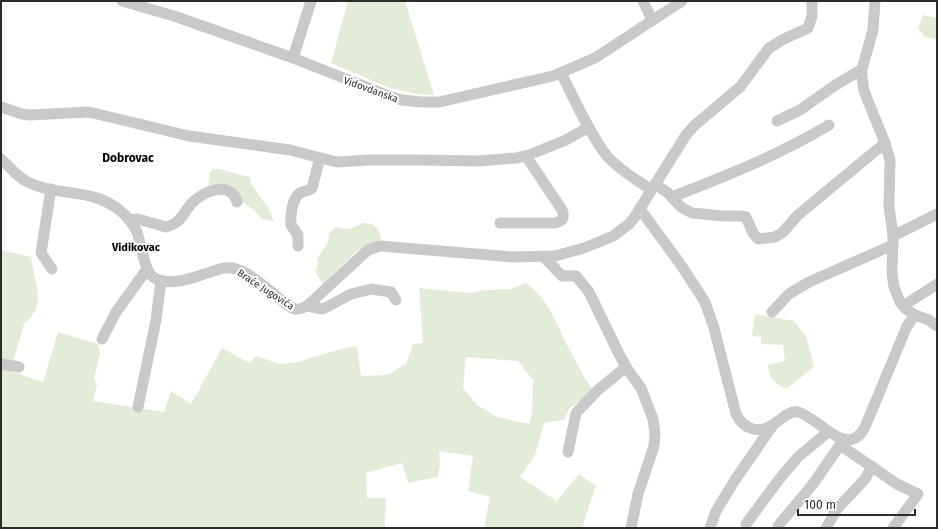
<svg xmlns="http://www.w3.org/2000/svg" width="938" height="529" font-family="'Fira Sans',sans-serif">
<style>
.green{fill:#e3ecd8;fill-rule:evenodd}
.lines{fill:none;stroke-linecap:round;stroke-linejoin:round}
.minor{stroke:#c9c9c9;stroke-width:11}
.labels{text-anchor:middle;stroke-width:4;stroke-linejoin:round;paint-order:stroke}
.street-label{font-size:10px;fill:#2c2c2c;stroke:#fff}
.neighbourhood-label{font-size:11px;font-weight:bold;fill:#000;stroke:#fff}
.quarter-label{font-size:12px;font-weight:bold;fill:#000;stroke:#fff}
</style>
<rect width="100%" height="100%" fill="#fff"/>
<g class="green">
<path d="M348,1h57l29,94 -18,-1 -26,-6 -59,-25z"/>
<path d="M923,15l14,3v22l-12,-3 -7,-9z"/>
<path d="M213,169h6l31,8 1,6 12,18 4,4 7,16 -12,-2c-13,-17 -34,-24 -54,-33l2,-13z"/>
<path d="M362,223c14,0 14,3 20,16l-25,12 -34,33 -8,-13 3,-6 -1,-6 11,-17 1,-9 7,-6c12,3 15,3 26,-4z"/>
<path d="M1,250l30,7c3,25 17,49 -7,67l-14,47 33,11 15,-50 40,12 2,9 -6,26 3,5 -4,17 71,11 7,-21 20,13 31,-56 28,15 6,-7 24,8 18,-2 42,-13 17,-3 4,30 26,-1 19,-11 7,-20 10,-1 -4,-55 50,5 17,-3 25,-1 15,-6c20,14 28,34 38,56 9,18 18,35 29,52l-24,18 -5,11 -17,2 -3,2 -9,31 -15,22 37,24 22,-27 17,12 -14,42h-98l6,-31 -22,-6 5,-35 -34,-5 1,13 -2,13 -30,6 -6,-20 -36,10 1,25h19l-1,30h-384zM466,357l52,4 15,19 -1,35 -3,9 -32,-7 -20,-12 -14,-17z"/>
<path d="M755,314l39,7 13,17 7,29 -28,22c-12,-7 -17,-9 -18,-24l17,-4 -2,-16 -22,-1v-7l-9,-1z"/>
</g>
<g class="lines">
<g class="minor">
<path d="M122,1l52,15 119,42 99,39 10,3 19,2h18l114,-26 42,-18 87,-57"/>
<path d="M643,1l9,19"/>
<path d="M875,1l-2,29 -11,39v8l2,14 21,52 5,17 -1,46 4,30 -1,37 2,14 6,15 6,7 9,6 14,5 8,6"/>
<path d="M293,58l18,-57"/>
<path d="M561,73c13,25 29,62 46,83 12,14 29,23 44,34"/>
<path d="M1,107l21,7 7,1 60,-3 100,24 101,14 47,12 32,-2h51l58,1 38,-3 10,-2 38,-15 25,-14"/>
<path d="M777,121l23,-11 34,-24 28,-17"/>
<path d="M1,159c8,7 15,17 25,22 29,16 63,6 92,28 8,6 15,14 19,23 4,11 7,39 16,45 18,11 41,0 58,-5 7,-3 14,-5 21,-4 17,3 35,21 48,31 5,4 10,9 15,10 5,1 8,-1 12,-3l61,-56 12,-4 132,11 43,-1 29,-8 29,-12 16,-12 5,-6 52,-83 9,-10 45,-38 29,-39 15,-9 24,-11 4,-12v-15"/>
<path d="M655,184l13,9 13,14 11,6 30,3h19l5,1 7,16 5,6 17,-2 7,-4 16,-18 87,-72"/>
<path d="M51,189l-10,64 11,16"/>
<path d="M672,197c54,-21 107,-42 157,-72"/>
<path d="M640,209l41,56 24,37 9,26 22,86c3,6 6,10 12,13 22,12 36,-19 50,-15 21,5 49,49 67,15l42,-101 8,-11"/>
<path d="M129,220l9,-1 28,8c4,-1 8,-3 11,-5 6,-5 9,-12 14,-18 10,-12 40,-25 46,-2"/>
<path d="M500,223h55c8,-2 10,-5 7,-13l-36,-54"/>
<path d="M893,236l44,-22"/>
<path d="M298,246v-11l-7,-10c-1,-9 1,-26 9,-32 4,-2 9,-2 12,-5l8,-30"/>
<path d="M544,257l18,19h14l13,16 30,62 9,16 13,18 12,31 2,15 -1,12 -16,48 -7,34"/>
<path d="M307,306l16,3 28,-15 21,-5 19,3 5,8"/>
<path d="M903,306l34,-22"/>
<path d="M772,312l17,-18 20,-12 84,-37"/>
<path d="M102,339l14,-27 31,-43"/>
<path d="M1,364l18,3"/>
<path d="M138,407l18,-87 5,-39"/>
<path d="M843,439l-3,6 57,39 21,10 -25,34"/>
<path d="M568,452l8,-39 22,-23 28,-23"/>
<path d="M746,524l35,-47 17,-20 30,-25"/>
<path d="M778,526l35,-42 27,-39"/>
<path d="M710,528l6,-17 19,-31 38,-55"/>
<path d="M826,528l11,-19 28,-30 7,-13"/>
</g>
</g>
<g class="labels">
<g class="street-label">
<text transform="translate(371 89) rotate(20)" y="4">Vidovdanska</text>
<text transform="translate(266 289) rotate(33)" y="4">Braće Jugovića</text>
</g>
<g class="neighbourhood-label">
<text x="136" y="251">Vidikovac</text>
</g>
<g class="quarter-label">
<text x="128" y="162">Dobrovac</text>
</g>
</g>
<rect width="938" height="529" fill="none" stroke="#2c2c2c" stroke-width="4"/>
<path d="M798 509v6h117v-6" fill="none" stroke="#2c2c2c" stroke-width="2"/>
<text x="804" y="509" font-size="12" fill="#2c2c2c" stroke="#ffffff" stroke-width="3" paint-order="stroke">100 m</text>
</svg>
